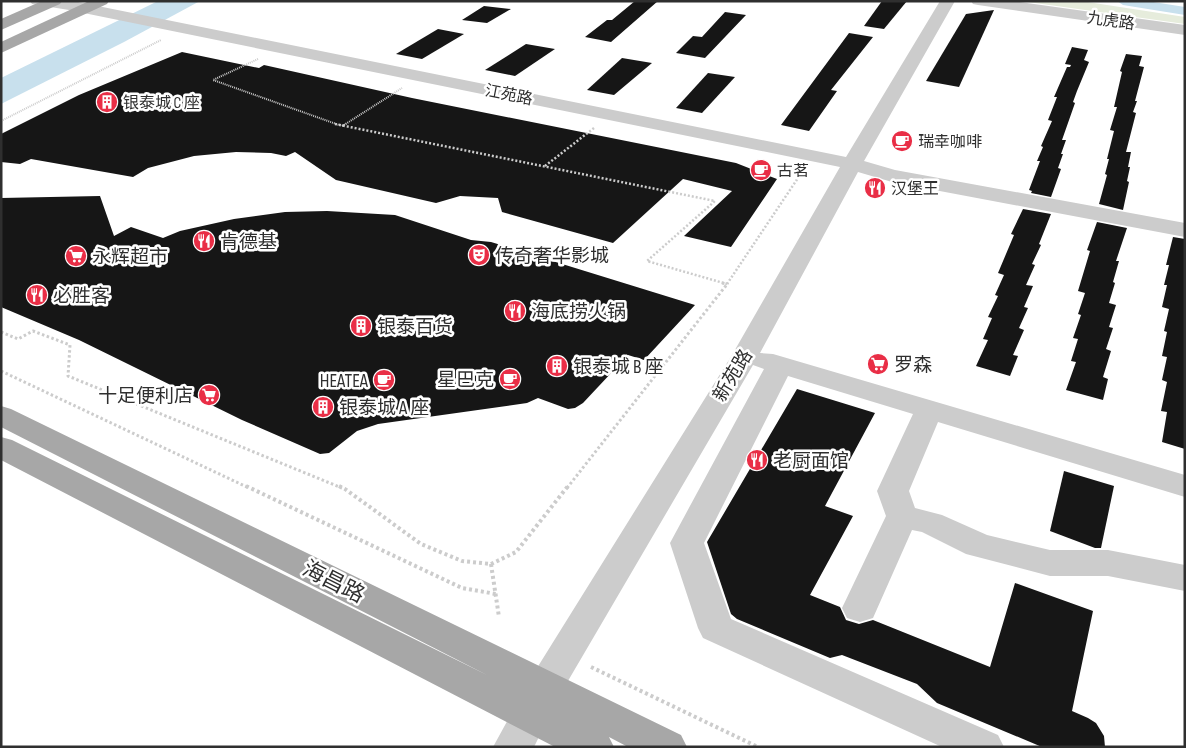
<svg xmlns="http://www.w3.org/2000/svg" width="1186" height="748" font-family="'Sofia Sans Condensed','Noto Sans SC',sans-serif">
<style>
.green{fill:#e6ecdc}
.water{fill:#c8e0ed}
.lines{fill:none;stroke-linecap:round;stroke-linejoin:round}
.canal{fill:#c8e0ed;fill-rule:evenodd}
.building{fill:#161616}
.path-far3{stroke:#ccc;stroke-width:2;stroke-dasharray:1 1;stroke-linecap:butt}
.path-far2{stroke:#ccc;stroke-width:2.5;stroke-dasharray:2 2;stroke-linecap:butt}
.path-far1{stroke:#ccc;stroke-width:3;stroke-dasharray:2.5 2.5;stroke-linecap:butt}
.path{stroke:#ccc;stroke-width:4;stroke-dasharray:3 3;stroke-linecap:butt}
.minor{fill:#ccc;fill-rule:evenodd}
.major{fill:#a7a7a7;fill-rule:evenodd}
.labels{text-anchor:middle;stroke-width:5;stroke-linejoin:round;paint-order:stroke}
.far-street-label{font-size:16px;fill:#2f2f2f;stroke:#fff}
.far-poi-label{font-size:16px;fill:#2f2f2f;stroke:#fff;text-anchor:start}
.poi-label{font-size:19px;fill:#2f2f2f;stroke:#fff;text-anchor:start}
.street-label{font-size:19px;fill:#2f2f2f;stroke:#fff}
.near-street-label{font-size:22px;fill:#2f2f2f;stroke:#fff}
</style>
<rect width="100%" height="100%" fill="#fff"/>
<path class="green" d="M1021,1h60l104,16v7z"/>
<path class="water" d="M158,1h42l-76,41 -123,62v-26z"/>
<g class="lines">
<path class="canal" d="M1117,1h30l38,6v8l-62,-10z"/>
</g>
<g class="building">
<path d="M635,1h23l-47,41 -26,-5 22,-17h5z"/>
<path d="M882,1h25l-23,28 -20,-3z"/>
<path d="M484,6l27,3 -24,14 -25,-3z"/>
<path d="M994,10l-35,77 -33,-6 40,-67z"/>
<path d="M725,12l21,3 -41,43 -29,-5 17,-17 9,1z"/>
<path d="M438,29l26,5 -42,25 -26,-5z"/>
<path d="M849,33l24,4 -42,53 6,1 -28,40 -28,-6z"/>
<path d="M526,44l29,5 -40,27 -30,-6z"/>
<path d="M1072,47l16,3 -4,10 5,2 -12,29 -4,11 2,1 -13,37h4l-5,14h2l-5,14 3,1 -10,28 -20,-4 1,-2 -3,-1 11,-29h-3l6,-14 -2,-1 11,-25 -4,-1 9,-23h-3l13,-30h3l1,-2 -6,-1z"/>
<path d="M182,52l77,16 5,-3 148,33 324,65 41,16 -46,68 -47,-11 48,-45 -49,-12 -70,64 -111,-31 -4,-14 -38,-2 -24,7 -100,-23 -41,-28 -9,4 -15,-3 -35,-1 -42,4 -46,12 -15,9 -102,-18 -11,5 -19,-2v-28l78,-39z"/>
<path d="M1126,54l16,2 -3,10 5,1 -9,34h2l-4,11 3,1 -10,39h5l-3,15h2l-3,14 2,1 -6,28 -24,-6 8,-29 -2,-1 4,-15h-2l7,-28 -4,-1 7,-23h-3l8,-35 -2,-1z"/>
<path d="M622,58l30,5 -38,32 -27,-5z"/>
<path d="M708,73l27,4 -33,36 -26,-5z"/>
<path d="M100,196l14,40 17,-9 32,11 17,-7 54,-12 51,-7 42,-1 68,4 76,25 20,2 204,63 -51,55 -16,-5 -45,48 -8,5 -7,1 -30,-11 -11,5 -149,21 -21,7 -28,22 -9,1 -78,-34 -163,-80 -78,-33v-109z"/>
<path d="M1023,209l28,5 -12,30 2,1 -9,19 3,1 -9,20 7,1 -9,21 4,1 -9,20 5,2 -11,25 5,1 -8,20 -34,-10 12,-26 -5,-1 9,-21 -4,-1 10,-21 -3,-1 9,-20 -6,-2 16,-38 -3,-1z"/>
<path d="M1097,222l30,6 -11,33h3l-6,21 2,1 -6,20 7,2 -7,22 4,1 -7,21 5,2 -8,26 5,2 -5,21 -37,-10 10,-28 -5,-1 7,-22 -5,-1 8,-23 -3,-1 7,-21 -7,-2 12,-40 -3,-1z"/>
<path d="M1173,237l12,2v210l-23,-7 5,-30 -6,-1 6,-29 -5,-2 5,-23 -5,-1 5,-24 -3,-1 5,-22 -7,-2 5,-22h-3l5,-20h-3z"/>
<path d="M797,389l78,24 -50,93 28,10 -43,79 30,12 6,13 13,4 14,-4 117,47 25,-84 78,28 -21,100 16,7 8,5 8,13 1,11h-63l-105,-44 -20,-19 -75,-29 -12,3 -93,-39 -6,-5 -24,-72z"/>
<path d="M1064,471l50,15 -13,62h-6l-45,-17z"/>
</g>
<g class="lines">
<g class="path-far3">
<path d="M258,59l-45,21 126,45"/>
<path d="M1,121l160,-81"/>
<path d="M344,125l58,-37"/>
</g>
<g class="path-far2">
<path d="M335,124l380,77 -68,60 80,23"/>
<path d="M342,126l4,-2"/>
<path d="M545,166l49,-38"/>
<path d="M727,284l75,-112 -8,-1"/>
</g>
<g class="path-far1">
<path d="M722,283l5,1"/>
<path d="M1,332l17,7 15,-8 37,14 -2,31 274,112"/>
<path d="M1,371l248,117"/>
<path d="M567,488l161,-205"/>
</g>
<g class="path">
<path d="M246,486l216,102 34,6"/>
<path d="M339,486l6,3 76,55 41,17 29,3 25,-12 52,-66"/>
<path d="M491,564l8,53"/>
<path d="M591,667l167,80"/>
</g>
<g class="minor">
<path d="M30,1h43l773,156 94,-156h15l-91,160 31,9 290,53v14l-293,-55 -34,-10 -98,181 13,1 412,121v22l-247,-75 -29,69 6,17 27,7 45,20 63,15h58l77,15v26l-77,-15h-58l-84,-22 -44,-22 -10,-2 -39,88 -13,4 -13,-4 -5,-10 44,-92 -9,-25 36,-77 -125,-38 -84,167 27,76 267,116 6,12h-62l-239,-109 -5,-10 -28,-85 94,-174 -11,-4 -195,333 -24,49h-41l39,-71 200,-321 108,-188 -771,-157 -37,-6z"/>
<path d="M971,1h41l173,24v10l-207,-30 -5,-1z"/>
</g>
<g class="major">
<path d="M42,1h20l-2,3 -59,26v-11z"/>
<path d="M89,1h20l-2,3 -106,49v-11z"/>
<path d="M1,406l10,3 670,326 6,12h-59l-19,-10 5,10h-59l-554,-287v-23l11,3 475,235 -486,-248z"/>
</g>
</g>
<defs>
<g id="building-disc" transform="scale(1.125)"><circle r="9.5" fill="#e92e46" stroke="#fff"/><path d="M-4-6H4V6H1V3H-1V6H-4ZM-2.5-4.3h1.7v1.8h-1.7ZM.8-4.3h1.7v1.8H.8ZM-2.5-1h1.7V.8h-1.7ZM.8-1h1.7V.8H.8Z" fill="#fff"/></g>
<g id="cafe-disc" transform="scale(1.125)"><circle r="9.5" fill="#e92e46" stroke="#fff"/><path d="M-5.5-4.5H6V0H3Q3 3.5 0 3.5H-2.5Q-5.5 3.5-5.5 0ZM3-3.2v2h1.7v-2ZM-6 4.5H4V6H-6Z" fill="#fff"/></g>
<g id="restaurant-disc" transform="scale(1.125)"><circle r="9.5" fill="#e92e46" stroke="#fff"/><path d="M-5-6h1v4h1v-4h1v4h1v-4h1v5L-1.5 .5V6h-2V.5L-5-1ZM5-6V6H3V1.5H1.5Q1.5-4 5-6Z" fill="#fff"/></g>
<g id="theatre-disc" transform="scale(1.125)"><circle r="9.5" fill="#e92e46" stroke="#fff"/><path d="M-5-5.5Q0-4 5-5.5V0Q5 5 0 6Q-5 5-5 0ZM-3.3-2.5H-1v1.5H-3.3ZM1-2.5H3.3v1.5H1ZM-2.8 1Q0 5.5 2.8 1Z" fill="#fff"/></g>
<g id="supermarket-disc" transform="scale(1.125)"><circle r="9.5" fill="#e92e46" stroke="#fff"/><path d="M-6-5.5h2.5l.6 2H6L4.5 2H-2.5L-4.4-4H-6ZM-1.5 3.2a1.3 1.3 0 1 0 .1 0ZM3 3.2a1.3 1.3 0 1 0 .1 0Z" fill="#fff"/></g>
</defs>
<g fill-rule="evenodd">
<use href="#building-disc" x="107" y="102"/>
<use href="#cafe-disc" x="902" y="141"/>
<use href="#cafe-disc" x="761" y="170"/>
<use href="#restaurant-disc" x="875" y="188"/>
<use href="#restaurant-disc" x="204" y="241"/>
<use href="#theatre-disc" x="479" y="255"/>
<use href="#supermarket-disc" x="76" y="256"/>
<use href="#restaurant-disc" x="37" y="295"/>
<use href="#restaurant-disc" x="515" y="311"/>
<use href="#building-disc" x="361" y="326"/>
<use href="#supermarket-disc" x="878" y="364"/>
<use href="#building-disc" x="557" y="366"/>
<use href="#cafe-disc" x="510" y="379"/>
<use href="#cafe-disc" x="384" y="380"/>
<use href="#supermarket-disc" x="209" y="395"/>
<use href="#building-disc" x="323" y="407"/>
<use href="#restaurant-disc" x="757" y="460"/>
</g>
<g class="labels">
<g class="far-street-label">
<text transform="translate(1111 20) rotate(8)" y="6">九虎路</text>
<text transform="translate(509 94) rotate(11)" y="6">江苑路</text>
</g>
<g class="far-poi-label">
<text x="123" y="108">银泰城 C 座</text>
<text x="918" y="147">瑞幸咖啡</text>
<text x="777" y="176">古茗</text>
<text x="891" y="194">汉堡王</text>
</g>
<g class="poi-label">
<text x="220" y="248">肯德基</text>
<text x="495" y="262">传奇奢华影城</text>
<text x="92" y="263">永辉超市</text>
<text x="53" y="302">必胜客</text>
<text x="531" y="318">海底捞火锅</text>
<text x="377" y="333">银泰百货</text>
<text x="894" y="371">罗森</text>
<text x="573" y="373">银泰城 B 座</text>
<text x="494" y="386" text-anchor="end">星巴克</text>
<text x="368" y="387" text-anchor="end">HEATEA</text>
<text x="193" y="402" text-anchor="end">十足便利店</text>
<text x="339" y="414">银泰城 A 座</text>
<text x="773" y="467">老厨面馆</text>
</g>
<g class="street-label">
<text transform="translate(732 375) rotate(-59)" y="7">新苑路</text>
</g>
<g class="near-street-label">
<text transform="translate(334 581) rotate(27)" y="8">海昌路</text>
</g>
</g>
<rect width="1186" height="748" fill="none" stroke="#2f2f2f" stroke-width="5"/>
</svg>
